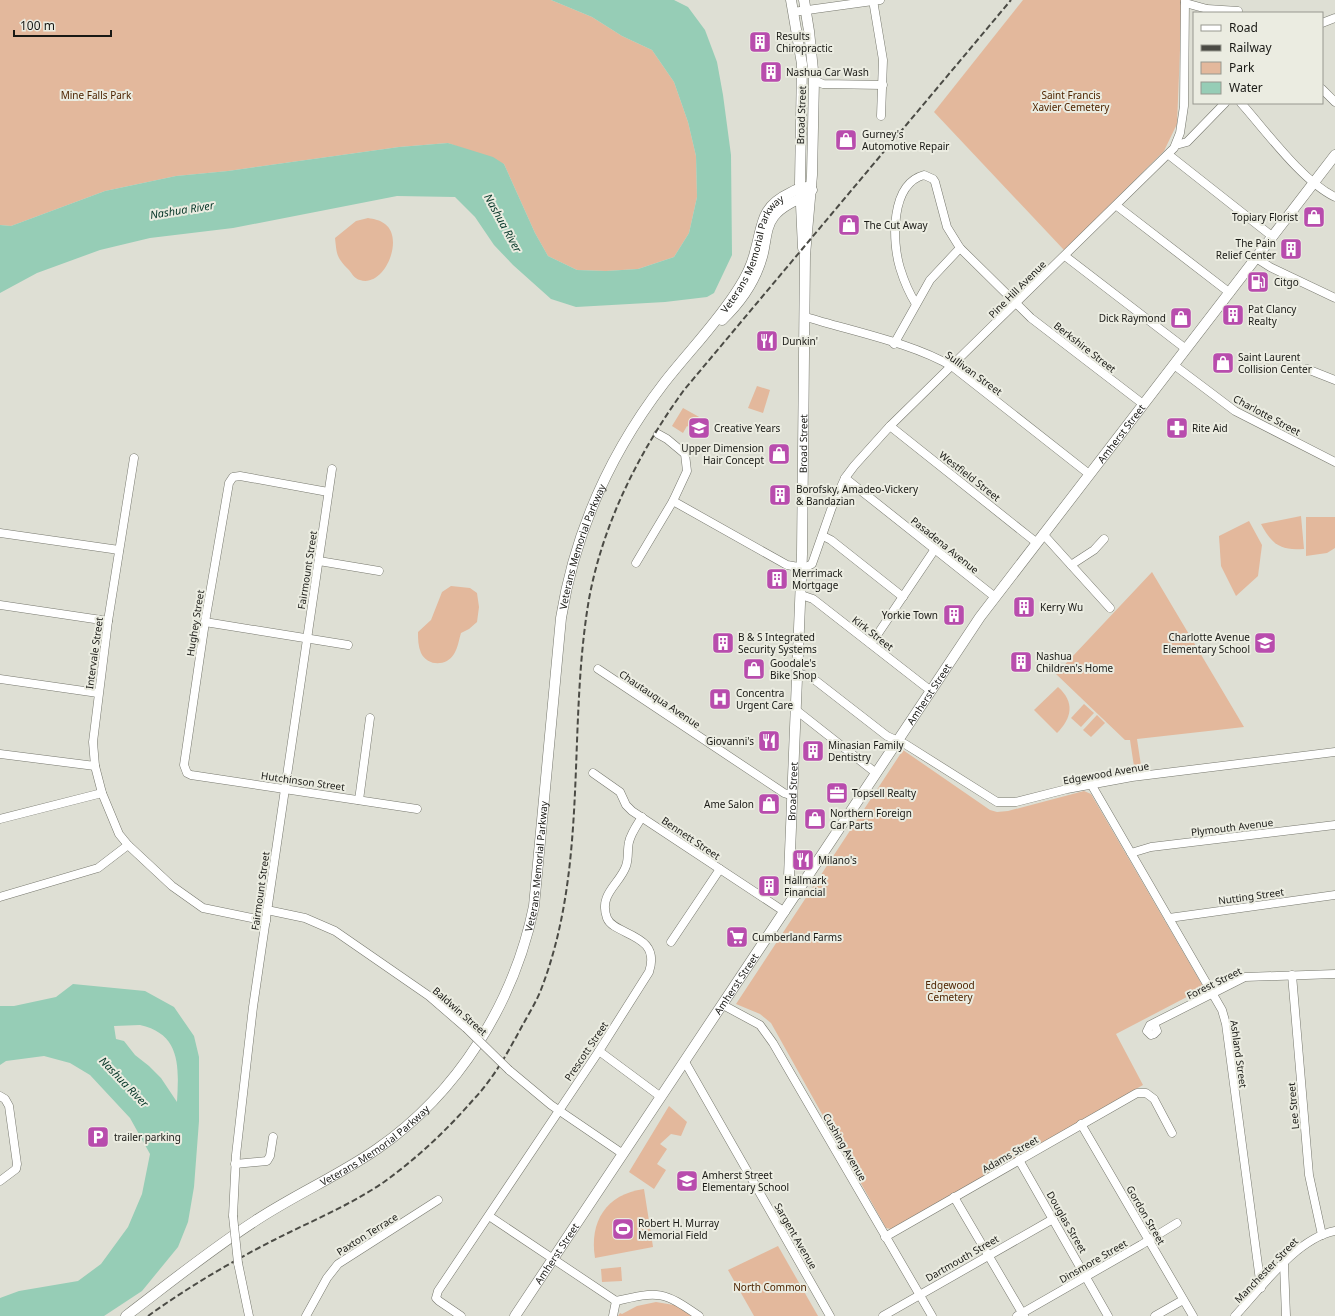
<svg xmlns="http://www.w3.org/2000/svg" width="1335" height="1316" font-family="'Noto Sans',sans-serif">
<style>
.green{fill:#e3b89c}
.water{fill:#96cdb6;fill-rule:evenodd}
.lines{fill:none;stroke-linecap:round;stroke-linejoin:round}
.minor-casing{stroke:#77786e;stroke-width:9}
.major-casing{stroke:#77786e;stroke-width:11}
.minor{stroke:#fff;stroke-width:8}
.major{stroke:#fff;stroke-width:10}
.rail{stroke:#4b4b45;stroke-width:2;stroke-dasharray:6 3;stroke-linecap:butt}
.minor-bridge-casing{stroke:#77786e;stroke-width:9;stroke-linecap:butt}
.minor-bridge{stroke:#fff;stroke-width:8}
.labels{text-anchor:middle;stroke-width:4;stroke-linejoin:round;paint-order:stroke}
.poi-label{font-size:10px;fill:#191915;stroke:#ebece1;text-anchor:start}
.park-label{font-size:10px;fill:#4d2400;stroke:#ebece1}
.street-label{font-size:10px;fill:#191915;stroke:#ebece1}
.water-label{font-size:11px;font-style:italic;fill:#043526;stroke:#ebece1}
</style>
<rect width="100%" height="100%" fill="#dedfd4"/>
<g class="green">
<path d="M0,0h551l41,17 30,19 30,14 22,32 14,40 8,34 1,41 -8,36 -15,24 -36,12 -32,2 -29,-1 -29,-14 -13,-23 -31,-69 -56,-21 -49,4 -171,24 -52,5 -71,15 -94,35 -11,-1z"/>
<path d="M1023,0h159l-5,124 -13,27 -100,99 -130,-138z"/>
<path d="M368,218c6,1 12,2 17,6 20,15 -1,64 -25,56 -5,-1 -8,-6 -11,-10 -13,-13 -12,-15 -14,-32l21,-17z"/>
<path d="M757,386l13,4 -7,23 -15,-5z"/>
<path d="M683,408l18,10 -7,12 -7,-4 -4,7 -11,-7z"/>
<path d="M1301,516l3,33c-23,2 -32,-4 -43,-25z"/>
<path d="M1306,517h29v31l-8,5 -21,3z"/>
<path d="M1249,521l13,24 -4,31 -22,20 -15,-30 -2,-30z"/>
<path d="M1152,572l92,155 -107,12 5,33 -7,1 -5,-33h-5l-69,-66z"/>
<path d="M451,586l19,2 7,5 2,14 -2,15 -8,7 -8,4c-2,6 -3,15 -7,21 -7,12 -26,13 -33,-1 -3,-7 -3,-14 -3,-21l13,-12 11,-28z"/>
<path d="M1058,687c17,15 14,31 -1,46l-23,-23z"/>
<path d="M1084,704l10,9 -13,14 -10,-9z"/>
<path d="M1097,715l8,8 -14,14 -8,-7z"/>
<path d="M903,750l87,60 7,2 11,-1 76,-20 7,3 113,194 -88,46 27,51 -252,144 -5,-1 -115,-205 -11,-9 -24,-10z"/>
<path d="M669,1106l18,16 -6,14 -10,-2 -11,10 7,5 -10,15 9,6 -12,19 -25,-17z"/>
<path d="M644,1189l9,58 -58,11c-6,-36 11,-64 49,-69z"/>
<path d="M778,1246l40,70h-64l-26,-46z"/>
<path d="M621,1267l1,14 -20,1 -1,-13z"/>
<path d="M656,1302l18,3 1,-2 19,13h-76l2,-3 2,1 15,-8z"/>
</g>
<g class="water">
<path d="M551,0h123l14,7 17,23 12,32 6,33 8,60 1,100 -18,38 -7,4 -42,5 -89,5 -25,-8 -38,-34 -19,-20 -19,-28 -20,-20 -58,-1 -164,32 -83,10 -50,12 -63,23 -37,20v-68l11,1 94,-35 71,-15 52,-5 171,-24 49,-4 45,14 11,7 31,69 13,23 29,14 29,1 32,-2 36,-12 15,-24 8,-36 -1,-41 -8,-34 -14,-40 -22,-32 -30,-14 -30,-19z"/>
<path d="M73,984l72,7 29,16 20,29 5,21v64l-5,66 -6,35 -10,25 -36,44 -38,25h-104v-18l19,-7 59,-10 23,-17 27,-37 14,-33 8,-40 -20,-36 -40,-43 -20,-12 -26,-7 -38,5 -6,4v-59h14l42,-9zM140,1025c41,9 39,42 37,77l-16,-24 -12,-12 -14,-11 -11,-14 -8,-2 -2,-13z"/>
</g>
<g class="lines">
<g class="minor-casing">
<g id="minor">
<path d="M873,0l10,60 -2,56"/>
<path d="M1185,3l22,6 31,2"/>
<path d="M793,12l87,-12"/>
<path d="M1322,23l13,-5"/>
<path d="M814,80l9,4 60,1"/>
<path d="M1322,89l13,13"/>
<path d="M1241,103c25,28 61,78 94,94"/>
<path d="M1176,145l11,-3 38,-39"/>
<path d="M1169,155l104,82"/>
<path d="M1117,206l113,87"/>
<path d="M1065,256l121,93"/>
<path d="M1256,258l14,9 65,31"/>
<path d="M916,304c-7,-11 -12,-23 -16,-36 -8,-26 -10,-84 24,-93l9,4 2,3 12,45 13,21 71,70 112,86"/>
<path d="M806,317c45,14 107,26 147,50l136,107"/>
<path d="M894,344l36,-64 30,-32"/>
<path d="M1174,365l61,46 100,51"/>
<path d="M1307,369l28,11"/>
<path d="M890,426l147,117"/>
<path d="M134,458l-26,163 -15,121 2,24 7,27 17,41 9,11 44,41 31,22 63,13"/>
<path d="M845,478l150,119"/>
<path d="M328,492l-88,-16 -7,1 -4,6 -24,139 -21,143 3,8 4,2 226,34"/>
<path d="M673,501l114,64 17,3 8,-4 20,-57 13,-29 9,-12 36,-40 284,-278 6,-15 4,-27 1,-106"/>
<path d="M0,533l119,17"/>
<path d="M1043,534l67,74"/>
<path d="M823,536l8,4 72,57"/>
<path d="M319,561l60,10"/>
<path d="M636,563l37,-62 14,-30 -2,-17 -18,-15 -9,-5"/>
<path d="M1071,565l23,-15 10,-11"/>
<path d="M801,595l12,4 118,92"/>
<path d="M0,605l108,16"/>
<path d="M205,622l143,23"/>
<path d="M871,644l64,-95"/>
<path d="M598,669l186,124 9,3"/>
<path d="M797,673l14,4 76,59 18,8 92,58h19l51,-13 65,-12 203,-25"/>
<path d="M0,679l98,14"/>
<path d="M796,710l80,63"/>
<path d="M0,754l95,12"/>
<path d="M593,773l27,19 6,13 6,6 153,101"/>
<path d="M1091,784l131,226 4,14 35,264"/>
<path d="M359,800l11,-82"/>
<path d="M0,819l102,-26"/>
<path d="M1131,853l20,-6 184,-22"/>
<path d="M0,897l98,-29 30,-23"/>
<path d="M267,910l38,8 30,13 94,65 37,32"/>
<path d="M1169,918l166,-23"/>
<path d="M671,942l49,-73"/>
<path d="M1292,975l17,200 13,60"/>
<path d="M723,1005l37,20 13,18 159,273"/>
<path d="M1154,1023l3,8 -3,3 -3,1 -4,-4 3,-6 95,-48 90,-3"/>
<path d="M599,1051l62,46"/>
<path d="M685,1062l145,254"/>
<path d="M509,1070l42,35 72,49"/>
<path d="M0,1096l5,3 4,7 8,58 -1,5 -16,12"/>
<path d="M1081,1124l112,192"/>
<path d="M1019,1160l89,156"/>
<path d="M235,1164l32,-3 3,-5 3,-19"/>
<path d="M954,1197l70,119"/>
<path d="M233,1216l3,-61 17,-148 79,-538"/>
<path d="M489,1216l127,85"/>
<path d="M885,1237l252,-144h9l8,6 18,34"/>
<path d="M238,1263l11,53"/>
<path d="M1284,1264l2,52"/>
<path d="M616,1301c43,-10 47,-10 83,15"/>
<path d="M306,1316l21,-38 11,-14 100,-64"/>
<path d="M461,1316l-22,-15 -3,-3 2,-7 161,-240 50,-79c13,-39 -35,-36 -42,-54 -9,-24 13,-34 19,-52 3,-8 1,-16 3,-24 2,-9 8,-17 13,-25"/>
<path d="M613,1316l3,-15"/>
<path d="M883,1316l170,-97"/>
<path d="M1017,1316l124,-71 36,-22"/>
<path d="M1155,1316l28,-16"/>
<path d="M1235,1316c26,-28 62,-78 100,-85"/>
</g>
</g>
<g class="major-casing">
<g id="major">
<path d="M791,0l11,64 -2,119 3,65"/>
<path d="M722,320c19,-18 33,-38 40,-63 4,-13 3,-30 12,-41 8,-10 20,-15 32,-20"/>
<path id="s1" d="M797,894l-6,-7 -2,-10 13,-323 3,-299 7,-80 2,-95 -5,-49 -5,-31"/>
<path id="s2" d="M126,1316c42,-32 84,-66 129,-95 39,-26 83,-45 122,-72 81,-56 137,-146 157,-243l27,-288c14,-86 50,-166 103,-235 25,-32 54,-61 75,-95 7,-11 13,-23 16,-36 8,-27 5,-45 35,-59 5,-3 11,-6 17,-6l5,3"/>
<path id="s3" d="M515,1316l465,-699 355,-462"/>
</g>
</g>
<use href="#minor" class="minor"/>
<use href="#major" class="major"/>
<path class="rail" d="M148,1316c39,-28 81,-53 124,-75 37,-19 77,-35 112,-59 32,-23 63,-52 89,-82 20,-21 34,-46 48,-72 7,-13 16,-27 21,-41 47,-124 25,-259 47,-388 14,-76 50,-147 95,-209l327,-390"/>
<g class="minor-bridge-casing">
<g id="minor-bridge">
<path d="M466,1028l43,42"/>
<path d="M233,1216l5,47"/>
</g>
</g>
<use href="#minor-bridge" class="minor-bridge"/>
</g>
<defs>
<g id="building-square" transform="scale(1.15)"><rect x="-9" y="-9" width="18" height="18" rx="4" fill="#b84cad" stroke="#ebece1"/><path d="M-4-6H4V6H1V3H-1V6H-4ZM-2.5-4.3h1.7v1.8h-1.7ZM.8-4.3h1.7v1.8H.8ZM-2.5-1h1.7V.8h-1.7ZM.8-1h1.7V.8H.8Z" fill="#fff"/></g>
<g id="shop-square" transform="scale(1.15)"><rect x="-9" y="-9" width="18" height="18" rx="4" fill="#b84cad" stroke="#ebece1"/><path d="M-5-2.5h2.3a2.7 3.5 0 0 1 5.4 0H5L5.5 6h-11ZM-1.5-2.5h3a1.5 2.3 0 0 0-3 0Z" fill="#fff"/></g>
<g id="fuel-square" transform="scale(1.15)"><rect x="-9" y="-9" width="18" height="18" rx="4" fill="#b84cad" stroke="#ebece1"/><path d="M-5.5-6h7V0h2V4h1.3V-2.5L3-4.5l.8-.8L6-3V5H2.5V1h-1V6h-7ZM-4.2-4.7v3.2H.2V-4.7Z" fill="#fff"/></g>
<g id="restaurant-square" transform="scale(1.15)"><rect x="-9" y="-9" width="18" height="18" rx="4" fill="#b84cad" stroke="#ebece1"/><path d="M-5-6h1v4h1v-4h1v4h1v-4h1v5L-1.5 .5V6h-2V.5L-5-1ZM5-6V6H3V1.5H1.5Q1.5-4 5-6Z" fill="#fff"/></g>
<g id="school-square" transform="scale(1.15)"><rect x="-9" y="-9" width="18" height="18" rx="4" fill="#b84cad" stroke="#ebece1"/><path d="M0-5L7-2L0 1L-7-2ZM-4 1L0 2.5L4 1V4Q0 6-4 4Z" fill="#fff"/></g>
<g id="pharmacy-square" transform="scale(1.15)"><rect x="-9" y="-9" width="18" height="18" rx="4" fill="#b84cad" stroke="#ebece1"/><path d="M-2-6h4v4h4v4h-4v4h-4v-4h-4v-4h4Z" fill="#fff"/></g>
<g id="hospital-square" transform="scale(1.15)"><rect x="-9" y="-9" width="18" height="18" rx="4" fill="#b84cad" stroke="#ebece1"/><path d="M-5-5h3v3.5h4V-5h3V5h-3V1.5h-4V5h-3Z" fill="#fff"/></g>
<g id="office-square" transform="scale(1.15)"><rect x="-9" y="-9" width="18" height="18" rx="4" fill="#b84cad" stroke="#ebece1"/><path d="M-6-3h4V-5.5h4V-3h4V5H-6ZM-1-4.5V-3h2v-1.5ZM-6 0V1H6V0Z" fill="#fff"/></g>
<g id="supermarket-square" transform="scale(1.15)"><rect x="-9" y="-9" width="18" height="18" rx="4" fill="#b84cad" stroke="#ebece1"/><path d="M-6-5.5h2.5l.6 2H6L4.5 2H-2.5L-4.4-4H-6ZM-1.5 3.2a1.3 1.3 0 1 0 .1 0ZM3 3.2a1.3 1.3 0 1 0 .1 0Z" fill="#fff"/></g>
<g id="parking-square" transform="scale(1.15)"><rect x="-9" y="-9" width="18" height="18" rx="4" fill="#b84cad" stroke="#ebece1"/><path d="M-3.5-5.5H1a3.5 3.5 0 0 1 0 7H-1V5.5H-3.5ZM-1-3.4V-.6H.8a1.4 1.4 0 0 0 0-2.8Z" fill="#fff"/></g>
<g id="stadium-square" transform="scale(1.15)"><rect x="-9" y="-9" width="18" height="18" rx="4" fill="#b84cad" stroke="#ebece1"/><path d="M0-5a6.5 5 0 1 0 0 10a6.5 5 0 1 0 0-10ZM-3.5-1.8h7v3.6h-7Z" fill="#fff"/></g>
</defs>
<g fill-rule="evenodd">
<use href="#building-square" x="760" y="42"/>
<use href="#building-square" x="771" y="72"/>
<use href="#shop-square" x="846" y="140"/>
<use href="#shop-square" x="1314" y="217"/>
<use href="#shop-square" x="849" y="225"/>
<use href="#building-square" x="1291" y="249"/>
<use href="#fuel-square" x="1258" y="282"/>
<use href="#building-square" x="1233" y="315"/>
<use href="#shop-square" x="1181" y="318"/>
<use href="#restaurant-square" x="767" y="341"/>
<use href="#shop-square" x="1223" y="363"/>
<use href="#school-square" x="699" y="428"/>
<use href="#pharmacy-square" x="1177" y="428"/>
<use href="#shop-square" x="779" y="454"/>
<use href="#building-square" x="780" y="495"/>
<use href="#building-square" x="777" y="579"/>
<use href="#building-square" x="1024" y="607"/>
<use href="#building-square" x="954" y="615"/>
<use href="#building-square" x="723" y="643"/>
<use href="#school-square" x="1265" y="643"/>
<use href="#building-square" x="1021" y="662"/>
<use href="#shop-square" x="754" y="669"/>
<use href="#hospital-square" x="720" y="699"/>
<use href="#restaurant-square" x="769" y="741"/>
<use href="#building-square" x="813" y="751"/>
<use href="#office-square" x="837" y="793"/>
<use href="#shop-square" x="769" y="804"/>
<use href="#shop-square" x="815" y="819"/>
<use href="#restaurant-square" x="803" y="860"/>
<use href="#building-square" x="769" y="886"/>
<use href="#supermarket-square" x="737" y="937"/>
<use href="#parking-square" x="98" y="1137"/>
<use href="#school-square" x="687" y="1181"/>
<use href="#stadium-square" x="623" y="1229"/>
</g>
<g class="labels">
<g class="poi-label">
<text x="776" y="40">Results<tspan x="776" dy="12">Chiropractic</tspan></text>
<text x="786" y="76">Nashua Car Wash</text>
<text x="862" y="138">Gurney's<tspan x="862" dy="12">Automotive Repair</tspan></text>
<text x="1298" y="221" text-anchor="end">Topiary Florist</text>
<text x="864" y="229">The Cut Away</text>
<text x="1276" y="247" text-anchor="end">The Pain<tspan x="1276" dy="12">Relief Center</tspan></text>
<text x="1274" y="286">Citgo</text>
<text x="1248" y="313">Pat Clancy<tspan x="1248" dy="12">Realty</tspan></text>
<text x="1166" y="322" text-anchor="end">Dick Raymond</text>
<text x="782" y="345">Dunkin'</text>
<text x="1238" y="361">Saint Laurent<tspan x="1238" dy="12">Collision Center</tspan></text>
<text x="714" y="432">Creative Years</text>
<text x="1192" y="432">Rite Aid</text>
<text x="764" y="452" text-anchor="end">Upper Dimension<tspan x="764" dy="12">Hair Concept</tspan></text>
<text x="796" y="493">Borofsky, Amadeo-Vickery<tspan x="796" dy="12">&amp; Bandazian</tspan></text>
<text x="792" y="577">Merrimack<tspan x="792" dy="12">Mortgage</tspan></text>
<text x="1040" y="611">Kerry Wu</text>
<text x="938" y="619" text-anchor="end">Yorkie Town</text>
<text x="738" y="641">B &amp; S Integrated<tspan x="738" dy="12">Security Systems</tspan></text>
<text x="1250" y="641" text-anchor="end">Charlotte Avenue<tspan x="1250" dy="12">Elementary School</tspan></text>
<text x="1036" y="660">Nashua<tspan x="1036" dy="12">Children's Home</tspan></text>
<text x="770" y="667">Goodale's<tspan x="770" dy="12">Bike Shop</tspan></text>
<text x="736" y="697">Concentra<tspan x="736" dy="12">Urgent Care</tspan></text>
<text x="754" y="745" text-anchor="end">Giovanni's</text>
<text x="828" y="749">Minasian Family<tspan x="828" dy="12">Dentistry</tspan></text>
<text x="852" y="797">Topsell Realty</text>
<text x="754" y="808" text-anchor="end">Ame Salon</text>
<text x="830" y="817">Northern Foreign<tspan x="830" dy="12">Car Parts</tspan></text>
<text x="818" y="864">Milano's</text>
<text x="784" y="884">Hallmark<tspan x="784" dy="12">Financial</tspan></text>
<text x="752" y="941">Cumberland Farms</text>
<text x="114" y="1141">trailer parking</text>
<text x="702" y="1179">Amherst Street<tspan x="702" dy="12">Elementary School</tspan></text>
<text x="638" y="1227">Robert H. Murray<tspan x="638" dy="12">Memorial Field</tspan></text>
</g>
<g class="park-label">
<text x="96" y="99">Mine Falls Park</text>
<text x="1071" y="99">Saint Francis<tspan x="1071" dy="12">Xavier Cemetery</tspan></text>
<text x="950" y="989">Edgewood<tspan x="950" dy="12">Cemetery</tspan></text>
<text x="770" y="1291">North Common</text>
</g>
<g class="street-label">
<text transform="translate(801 115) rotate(-88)" y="4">Broad Street</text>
<text dy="4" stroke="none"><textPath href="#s2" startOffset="1305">Veterans Memorial Parkway</textPath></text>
<text transform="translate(1017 289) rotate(-45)" y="4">Pine Hill Avenue</text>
<text transform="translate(1085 347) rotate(38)" y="4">Berkshire Street</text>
<text transform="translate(974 373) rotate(36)" y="4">Sullivan Street</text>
<text transform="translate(1267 415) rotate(28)" y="4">Charlotte Street</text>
<text dy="4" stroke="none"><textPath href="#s3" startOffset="1071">Amherst Street</textPath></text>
<text dy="4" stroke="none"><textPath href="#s1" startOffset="453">Broad Street</textPath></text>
<text transform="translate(970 476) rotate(38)" y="4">Westfield Street</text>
<text transform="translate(945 545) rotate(39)" y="4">Pasadena Avenue</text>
<text dy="4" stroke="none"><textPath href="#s2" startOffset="962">Veterans Memorial Parkway</textPath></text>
<text transform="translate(307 570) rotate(-81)" y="4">Fairmount Street</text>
<text transform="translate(195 623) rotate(-81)" y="4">Hughey Street</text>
<text transform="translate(873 633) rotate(38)" y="4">Kirk Street</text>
<text transform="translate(94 653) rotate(-82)" y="4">Intervale Street</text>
<text dy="4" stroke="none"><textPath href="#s3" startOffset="747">Amherst Street</textPath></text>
<text transform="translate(660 699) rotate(34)" y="4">Chautauqua Avenue</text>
<text transform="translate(1106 773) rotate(-10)" y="4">Edgewood Avenue</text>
<text transform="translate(303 781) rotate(8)" y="4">Hutchinson Street</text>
<text dy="4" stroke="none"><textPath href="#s1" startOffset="105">Broad Street</textPath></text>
<text transform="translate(1232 827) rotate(-7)" y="4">Plymouth Avenue</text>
<text transform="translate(691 838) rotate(34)" y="4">Bennett Street</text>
<text dy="4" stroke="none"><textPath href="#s2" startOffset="638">Veterans Memorial Parkway</textPath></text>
<text transform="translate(260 891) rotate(-82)" y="4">Fairmount Street</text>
<text transform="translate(1251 896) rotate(-8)" y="4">Nutting Street</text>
<text transform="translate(1214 983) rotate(-26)" y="4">Forest Street</text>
<text dy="4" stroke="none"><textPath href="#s3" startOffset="399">Amherst Street</textPath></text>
<text transform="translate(460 1011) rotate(41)" y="4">Baldwin Street</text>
<text transform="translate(586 1051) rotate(-56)" y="4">Prescott Street</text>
<text transform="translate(1239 1054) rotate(82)" y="4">Ashland Street</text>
<text transform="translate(1293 1106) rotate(-95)" y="4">Lee Street</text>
<text dy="4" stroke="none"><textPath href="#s2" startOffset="302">Veterans Memorial Parkway</textPath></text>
<text transform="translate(845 1147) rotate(60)" y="4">Cushing Avenue</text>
<text transform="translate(1010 1154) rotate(-30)" y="4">Adams Street</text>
<text transform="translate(1146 1215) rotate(60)" y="4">Gordon Street</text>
<text transform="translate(1067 1222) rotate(60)" y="4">Douglas Street</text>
<text transform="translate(367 1234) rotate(-32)" y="4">Paxton Terrace</text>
<text transform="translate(796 1236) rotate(60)" y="4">Sargent Avenue</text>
<text dy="4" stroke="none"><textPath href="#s3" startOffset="75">Amherst Street</textPath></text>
<text transform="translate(962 1258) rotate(-30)" y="4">Dartmouth Street</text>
<text transform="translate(1093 1261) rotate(-30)" y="4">Dinsmore Street</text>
<text transform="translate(1266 1270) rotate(-46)" y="4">Manchester Street</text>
</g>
<g class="water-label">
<text transform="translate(182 210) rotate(-9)" y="4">Nashua River</text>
<text transform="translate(503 223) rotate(61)" y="4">Nashua River</text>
<text transform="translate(124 1082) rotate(46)" y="4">Nashua River</text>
</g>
</g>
<rect x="1193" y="12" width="130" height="92" fill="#ebece1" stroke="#97988f"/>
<rect x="1201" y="25" width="20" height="6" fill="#ffffff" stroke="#97988f"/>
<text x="1229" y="32" font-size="12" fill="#191915">Road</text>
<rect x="1201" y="45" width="20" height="6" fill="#4b4b45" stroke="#97988f"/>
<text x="1229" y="52" font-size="12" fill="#191915">Railway</text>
<rect x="1201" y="62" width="20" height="12" fill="#e3b89c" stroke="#97988f"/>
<text x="1229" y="72" font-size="12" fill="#191915">Park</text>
<rect x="1201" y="82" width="20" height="12" fill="#96cdb6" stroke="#97988f"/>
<text x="1229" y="92" font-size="12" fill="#191915">Water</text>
<path d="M14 30v6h97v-6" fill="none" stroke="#191915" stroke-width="2"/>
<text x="20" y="30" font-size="12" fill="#191915" stroke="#ebece1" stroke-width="3" paint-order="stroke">100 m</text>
</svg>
